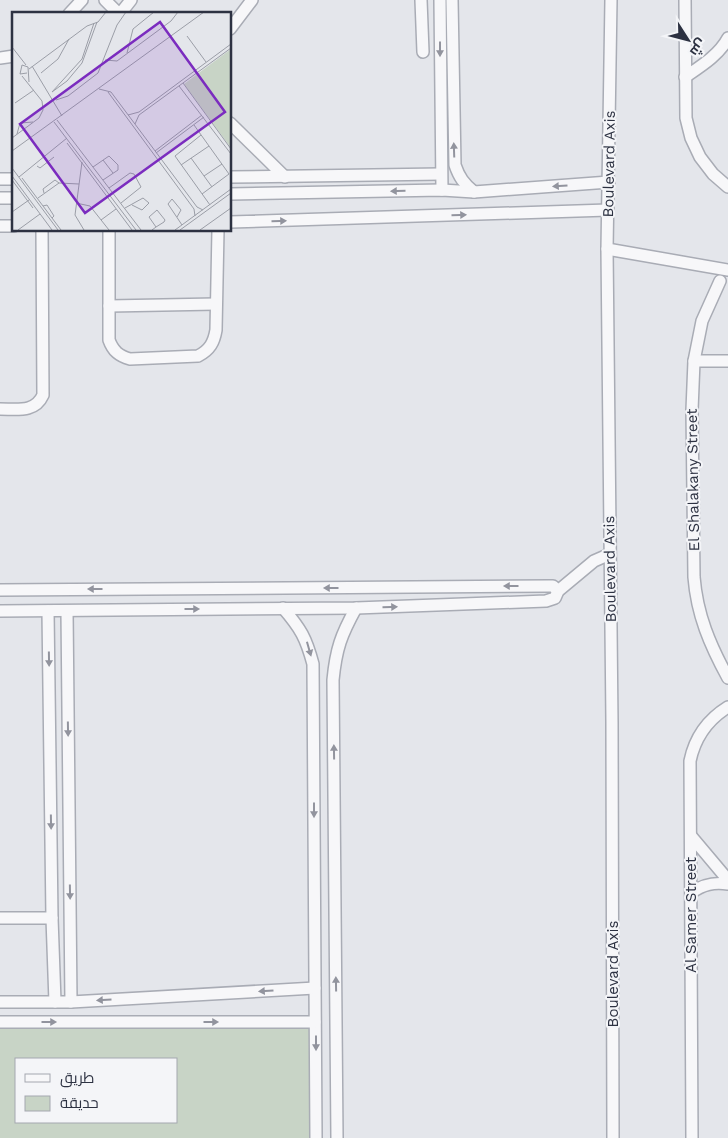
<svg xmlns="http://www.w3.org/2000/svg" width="728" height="1138" font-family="'Work Sans',Cairo,sans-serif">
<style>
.green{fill:#c8d4c6;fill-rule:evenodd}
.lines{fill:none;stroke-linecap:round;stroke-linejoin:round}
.minor-casing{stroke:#a9acb5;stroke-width:14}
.minor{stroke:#f7f7f9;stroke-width:11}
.oneway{fill:#92949e}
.labels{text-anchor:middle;stroke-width:4;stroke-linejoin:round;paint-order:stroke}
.street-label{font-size:15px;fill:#2d3242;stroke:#f4f5f8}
.inset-road{fill:none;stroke:#9b9ea7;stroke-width:1}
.view{fill:#7b2cbf;fill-opacity:0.15;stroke:#7b2cbf;stroke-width:2.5}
.inset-edge{fill:none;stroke:#2d3242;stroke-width:2.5}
</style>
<rect width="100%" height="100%" fill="#e4e6eb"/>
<path class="green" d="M0,1028h309l1,110h-310zM16,1059h160v63h-160z"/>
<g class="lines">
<g class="minor-casing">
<g id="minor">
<path d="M105,0l14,14"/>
<path d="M421,0l2,52"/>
<path d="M440,0l2,190"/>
<path d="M452,0l3,165c4,12 9,19 19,27"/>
<path d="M611,0l-4,249 5,473 1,416"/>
<path d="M685,0l1,118 5,20 9,19 13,17 15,13"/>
<path d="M69,14l13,-14"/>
<path d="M120,14l11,-14"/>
<path d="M230,29l22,-29"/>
<path d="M0,58l14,-2"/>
<path d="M685,77c16,-11 34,-22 43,-39"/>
<path d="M230,123l55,54"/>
<path d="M230,177l211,-3"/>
<path d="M0,179h14"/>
<path d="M230,194l212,-4 32,2 135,-10"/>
<path d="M0,198h14"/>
<path d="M230,222l378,-12"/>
<path d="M0,226h14"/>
<path d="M109,230v110c4,11 10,16 21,19l68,-3c12,-6 16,-14 18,-26l2,-100"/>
<path d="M607,249l121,21"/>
<path d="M720,281l-18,40 -8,40 -2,49 2,167c3,38 16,68 34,101"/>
<path d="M109,306l107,-2"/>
<path d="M694,361h34"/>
<path d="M0,409c17,0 35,4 43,-14l-1,-165"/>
<path d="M0,590l549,-4h4l5,5"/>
<path d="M283,608c18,21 23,30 30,56l3,474"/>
<path d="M0,611l356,-3 190,-7 9,-3 3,-7 36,-30 16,-7"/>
<path d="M48,611l4,307 3,84"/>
<path d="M67,611l4,391"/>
<path d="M691,836l37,44"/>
<path d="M691,893c12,-9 23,-11 37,-9"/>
<path d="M0,918h52"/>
<path d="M0,1002h71l244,-14"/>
<path d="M0,1022h315"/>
<path d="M337,1138l-4,-458c3,-31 8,-45 23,-72"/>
<path d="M692,1138l-2,-377c5,-24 17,-41 38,-54"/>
</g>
</g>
<use href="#minor" class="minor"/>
</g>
<defs><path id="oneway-solid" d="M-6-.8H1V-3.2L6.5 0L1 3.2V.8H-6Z" transform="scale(1.25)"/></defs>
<g class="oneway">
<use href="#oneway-solid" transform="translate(440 49) rotate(90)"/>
<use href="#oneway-solid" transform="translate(454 150) rotate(-92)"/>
<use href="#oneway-solid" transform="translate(560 186) rotate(176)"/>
<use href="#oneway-solid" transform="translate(398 191) rotate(179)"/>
<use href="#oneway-solid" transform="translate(459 215) rotate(-2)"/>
<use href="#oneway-solid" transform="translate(279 221) rotate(-2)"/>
<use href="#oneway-solid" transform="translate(511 586) rotate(180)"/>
<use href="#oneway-solid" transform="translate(331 588) rotate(180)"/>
<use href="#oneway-solid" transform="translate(95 589) rotate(180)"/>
<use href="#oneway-solid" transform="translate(390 607) rotate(-2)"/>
<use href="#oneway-solid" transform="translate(192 609)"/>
<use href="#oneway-solid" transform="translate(309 649) rotate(74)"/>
<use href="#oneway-solid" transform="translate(49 659) rotate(89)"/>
<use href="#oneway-solid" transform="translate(68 729) rotate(89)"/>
<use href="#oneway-solid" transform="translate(334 752) rotate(-91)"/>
<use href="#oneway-solid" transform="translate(314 810) rotate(90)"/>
<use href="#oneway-solid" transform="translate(51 822) rotate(89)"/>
<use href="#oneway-solid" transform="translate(70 892) rotate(89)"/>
<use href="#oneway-solid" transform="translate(336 984) rotate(-91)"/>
<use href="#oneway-solid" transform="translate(266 991) rotate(176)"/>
<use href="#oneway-solid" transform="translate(104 1000) rotate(177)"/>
<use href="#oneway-solid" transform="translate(49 1022)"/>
<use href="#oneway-solid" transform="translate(211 1022)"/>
<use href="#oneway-solid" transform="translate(316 1043) rotate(90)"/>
</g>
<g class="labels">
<g class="street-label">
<text transform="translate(609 164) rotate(-89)" y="5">Boulevard Axis</text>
<text transform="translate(693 480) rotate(-91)" y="5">El Shalakany Street</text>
<text transform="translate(610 569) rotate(-91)" y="5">Boulevard Axis</text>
<text transform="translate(691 915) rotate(-90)" y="5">Al Samer Street</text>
<text transform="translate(613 974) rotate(-90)" y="5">Boulevard Axis</text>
</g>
</g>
<g transform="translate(12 12)">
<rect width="219" height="219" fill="#e4e6eb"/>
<path d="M219,37v99l-47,-64z" fill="#c8d4c6"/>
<path class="inset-road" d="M82,11l-12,36 -30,33 15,-11 15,-18 15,-41M175,24l19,26M0,35l14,18M115,41l6,-24 21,-17M93,48l12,1 54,-40 7,-9M20,54l30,50M17,57l58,-43 11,-4 8,-10M15,61l-7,1 2,-9 6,2 1,15M29,61l17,-14 11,-20M171,71l48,66M167,74l52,68M87,77l12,3 86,115 6,3M96,80l86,117 1,7M44,88l12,-4 30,-23 19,-48 9,-13M3,91l19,-13M116,103l11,-3 92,-68M45,108l84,110M42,110l82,108M123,112l4,-9 92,-67M182,113l35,49 -27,20M5,122l3,-11 13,-1M189,123l-26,21 35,49M0,126l27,-20 4,-8 -1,-9 -20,-25M55,131l65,87M0,139l192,-139M143,139l47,-36M144,141l48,-36M179,146l21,29M91,148l10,13M70,150l-7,53 9,15M169,153l28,-19M25,154l3,2 14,-11M81,155l16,-11 9,9v5l-15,10M0,156l46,62M0,164l40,54M192,164l18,-12M7,165l48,-39M10,166l39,52M0,168l21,28M97,176l21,-15 4,1 7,13 -20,16M32,181l-1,-4 12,-9 4,3M26,186l21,-15 20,1M64,191l14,3 19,24M31,194l4,-1 7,11 -2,2M113,196l18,-10 6,5 -7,7 -10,-5M0,200l17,-12M165,205l4,-7 -9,-11 -4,5 14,21M89,208l15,-11M6,218l22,-16M140,218l4,-3 8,-5 1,-2 -8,-10 -8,7 7,10M163,218l56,-41M168,218l51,-37M188,218l31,-22"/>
<path class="view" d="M148,10l65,90 -140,101 -65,-89z"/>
<rect width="219" height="219" class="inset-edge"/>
</g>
<rect x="15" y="1058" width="162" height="65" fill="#f4f5f8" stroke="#a4a7af"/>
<rect x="25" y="1074" width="25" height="8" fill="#f7f7f9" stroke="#a4a7af"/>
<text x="60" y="1083" font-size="15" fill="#2d3242">طريق</text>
<rect x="25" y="1096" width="25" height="15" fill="#c8d4c6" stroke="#a4a7af"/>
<text x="60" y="1108" font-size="15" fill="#2d3242">حديقة</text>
<g transform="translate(688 40) rotate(126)" stroke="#f4f5f8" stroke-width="4" paint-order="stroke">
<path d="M0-4L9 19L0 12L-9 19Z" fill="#2d3242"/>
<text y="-8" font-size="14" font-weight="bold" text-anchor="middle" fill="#2d3242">ش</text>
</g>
</svg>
